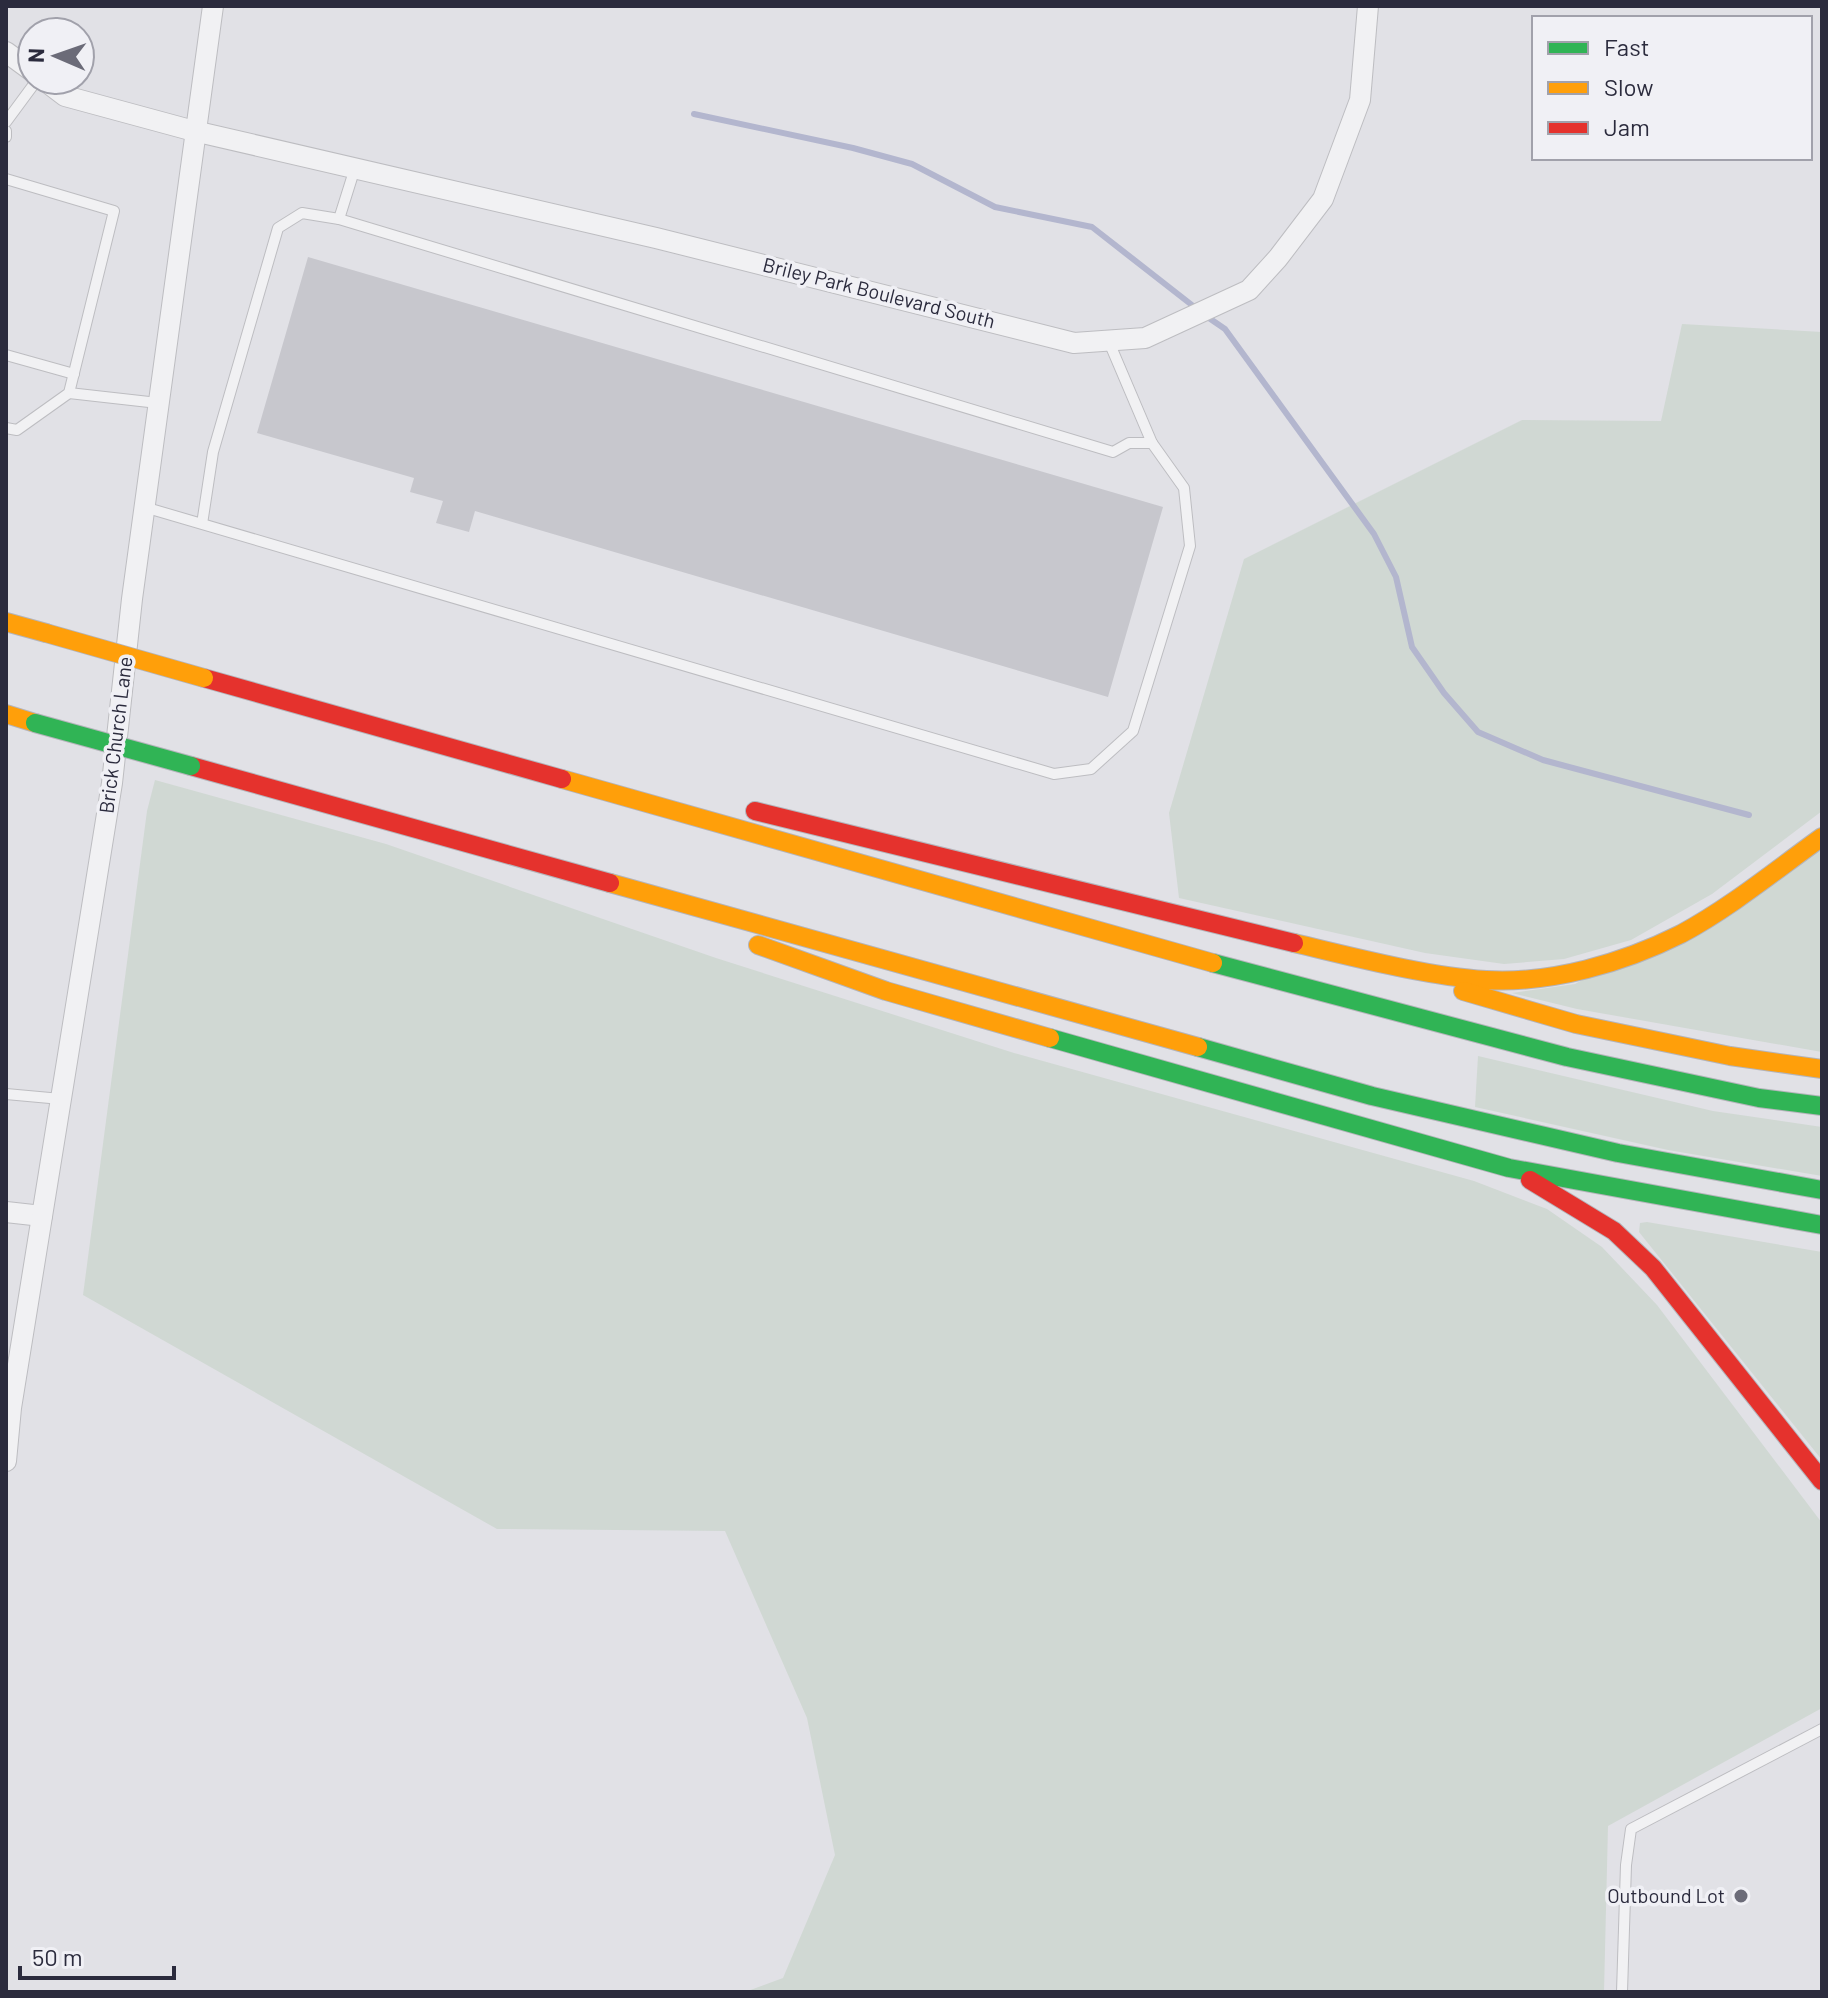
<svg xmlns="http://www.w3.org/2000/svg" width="1828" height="1998" font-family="Barlow,sans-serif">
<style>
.green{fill:#d0d8d3}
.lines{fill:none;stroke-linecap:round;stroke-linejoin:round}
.stream{stroke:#b3b6ce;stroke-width:6}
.building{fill:#c7c7cd}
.lane-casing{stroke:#bdbdc1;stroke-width:12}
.street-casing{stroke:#bdbdc1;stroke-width:22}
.fast-casing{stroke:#b4b4ba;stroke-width:20}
.slow-casing{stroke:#b4b4ba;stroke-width:20}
.jam-casing{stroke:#b4b4ba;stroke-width:20}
.lane{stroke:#f1f1f3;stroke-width:10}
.street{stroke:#f1f1f3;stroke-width:20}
.fast{stroke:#30b455;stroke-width:18}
.slow{stroke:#ff9f0a;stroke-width:18}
.jam{stroke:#e5322d;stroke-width:18}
.fast-bridge-casing{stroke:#b4b4ba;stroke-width:20;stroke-linecap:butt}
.slow-bridge-casing{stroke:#b4b4ba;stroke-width:20;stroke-linecap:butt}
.fast-bridge{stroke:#30b455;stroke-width:18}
.slow-bridge{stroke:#ff9f0a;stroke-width:18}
.poi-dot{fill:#6b6b78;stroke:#f0f0f5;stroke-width:3}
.labels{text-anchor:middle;stroke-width:7;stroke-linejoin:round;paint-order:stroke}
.street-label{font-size:20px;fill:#2b2b3d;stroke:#f0f0f5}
.poi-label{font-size:20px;fill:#2b2b3d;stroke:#f0f0f5;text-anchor:end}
</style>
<rect width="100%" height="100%" fill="#e1e1e6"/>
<g class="green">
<path d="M1682,324l140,8v479l-110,83 -81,46 -67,19 -60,5 -79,-11 -246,-55 -10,-85 75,-254 278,-139 139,1z"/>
<path d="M155,780l231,64 330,114 298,95 460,128 73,28 55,38 55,58 165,218v185l-214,118 -4,166h-859l38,-14 52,-123 -28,-137 -82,-187 -228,-2 -414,-234 64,-484z"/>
<path d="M1822,849v203l-245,-43 -65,-16 63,-9z"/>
<path d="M1478,1056l235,55 109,16v49l-154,-26 -193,-43z"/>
<path d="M1647,1222l175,30v208l-183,-228 1,-9z"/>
</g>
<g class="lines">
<g class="stream">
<path d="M694,114l159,34 59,16 83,43 97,20 105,82"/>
<path d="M1206,316l19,13 149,205 22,43 16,70 32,46 34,39 65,28 206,55"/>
</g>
</g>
<path class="building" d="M308,257l855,250 -55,190 -633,-186 -6,21 -33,-9 7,-22 -33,-9 4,-14 -157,-45z"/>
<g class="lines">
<g class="lane-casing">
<g id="lane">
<path d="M6,122l31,-42"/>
<path d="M6,131v6"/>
<path d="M6,179l108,32 -45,182 -52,37 -11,-2"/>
<path d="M339,219l16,-51"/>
<path d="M1109,342l43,101"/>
<path d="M6,355l68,19"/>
<path d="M69,393l89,10"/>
<path d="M144,507l910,267 37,-5 42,-38 57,-185 -6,-58 -32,-45h-23l-16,9 -774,-233 -37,-6 -24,15 -65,224 -11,72"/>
<path d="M6,1094l55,5"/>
<path d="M1622,1992l4,-127 5,-36 191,-100"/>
</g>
</g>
<g class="street-casing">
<g id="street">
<path d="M6,52l26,19"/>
<path d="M44,80l21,16 129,35 462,107 418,105 71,-5 104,-48 29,-32 45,-59 37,-99 8,-94"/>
<path d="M6,1212l36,4"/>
<path d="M6,1461l5,-53 101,-625 20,-184 81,-593"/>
</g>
</g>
<g class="fast-casing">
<g id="fast">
<path d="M1213,963l354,94 192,41 63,8"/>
<path d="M1050,1038l459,130 313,57"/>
<path d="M1198,1047l174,49 246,57 204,37"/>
</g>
</g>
<g class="slow-casing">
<g id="slow">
<path d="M6,622l40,11"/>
<path d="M6,714l29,9"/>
<path d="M562,779l651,184"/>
<path d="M610,883l588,164"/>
<path d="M1294,943c60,14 131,33 192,37 65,4 137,-17 195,-46 50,-27 95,-64 141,-97"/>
<path d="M758,945l128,46 164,47"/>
<path d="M1463,991l113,33 154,32 92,13"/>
</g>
</g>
<g class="jam-casing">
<g id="jam">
<path d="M204,678l358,101"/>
<path d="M191,766l419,117"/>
<path d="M755,811l539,132"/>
<path d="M1530,1180l84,51 39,37 169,213"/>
</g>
</g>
<use href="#lane" class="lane"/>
<use href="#street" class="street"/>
<use href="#fast" class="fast"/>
<use href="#slow" class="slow"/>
<use href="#jam" class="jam"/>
<g class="fast-bridge-casing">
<path id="fast-bridge" d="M35,723l156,43"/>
</g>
<g class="slow-bridge-casing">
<path id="slow-bridge" d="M46,633l158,45"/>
</g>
<use href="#fast-bridge" class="fast-bridge"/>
<use href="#slow-bridge" class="slow-bridge"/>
</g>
<circle class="poi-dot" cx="1741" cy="1896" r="8"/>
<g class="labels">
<g class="street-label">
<text transform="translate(879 293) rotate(14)" y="7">Briley Park Boulevard South</text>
<text transform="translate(116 735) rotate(-83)" y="7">Brick Church Lane</text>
</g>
<g class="poi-label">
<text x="1725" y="1903">Outbound Lot</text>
</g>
</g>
<rect width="1828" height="1998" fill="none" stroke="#2b2b3d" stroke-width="16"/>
<rect x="1532" y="16" width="280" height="144" fill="#f0f0f5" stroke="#a1a1ab" stroke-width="2"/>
<rect x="1548" y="42" width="40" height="12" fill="#30b455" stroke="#a1a1ab" stroke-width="2"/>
<text x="1604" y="56" font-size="24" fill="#2b2b3d">Fast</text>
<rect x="1548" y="82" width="40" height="12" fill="#ff9f0a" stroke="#a1a1ab" stroke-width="2"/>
<text x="1604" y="96" font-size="24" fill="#2b2b3d">Slow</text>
<rect x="1548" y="122" width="40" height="12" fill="#e5322d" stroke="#a1a1ab" stroke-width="2"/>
<text x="1604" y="136" font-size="24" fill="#2b2b3d">Jam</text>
<g transform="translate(56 56) rotate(272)"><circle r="38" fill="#f0f0f5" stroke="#a1a1ab" stroke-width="2"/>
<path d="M0-6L14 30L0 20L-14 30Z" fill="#6b6b78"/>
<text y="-12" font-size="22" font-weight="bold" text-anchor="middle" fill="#2b2b3d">N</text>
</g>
<path d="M20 1966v12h154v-12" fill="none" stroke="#2b2b3d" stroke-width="4"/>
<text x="32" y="1966" font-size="24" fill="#2b2b3d" stroke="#f0f0f5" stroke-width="6" paint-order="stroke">50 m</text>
</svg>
